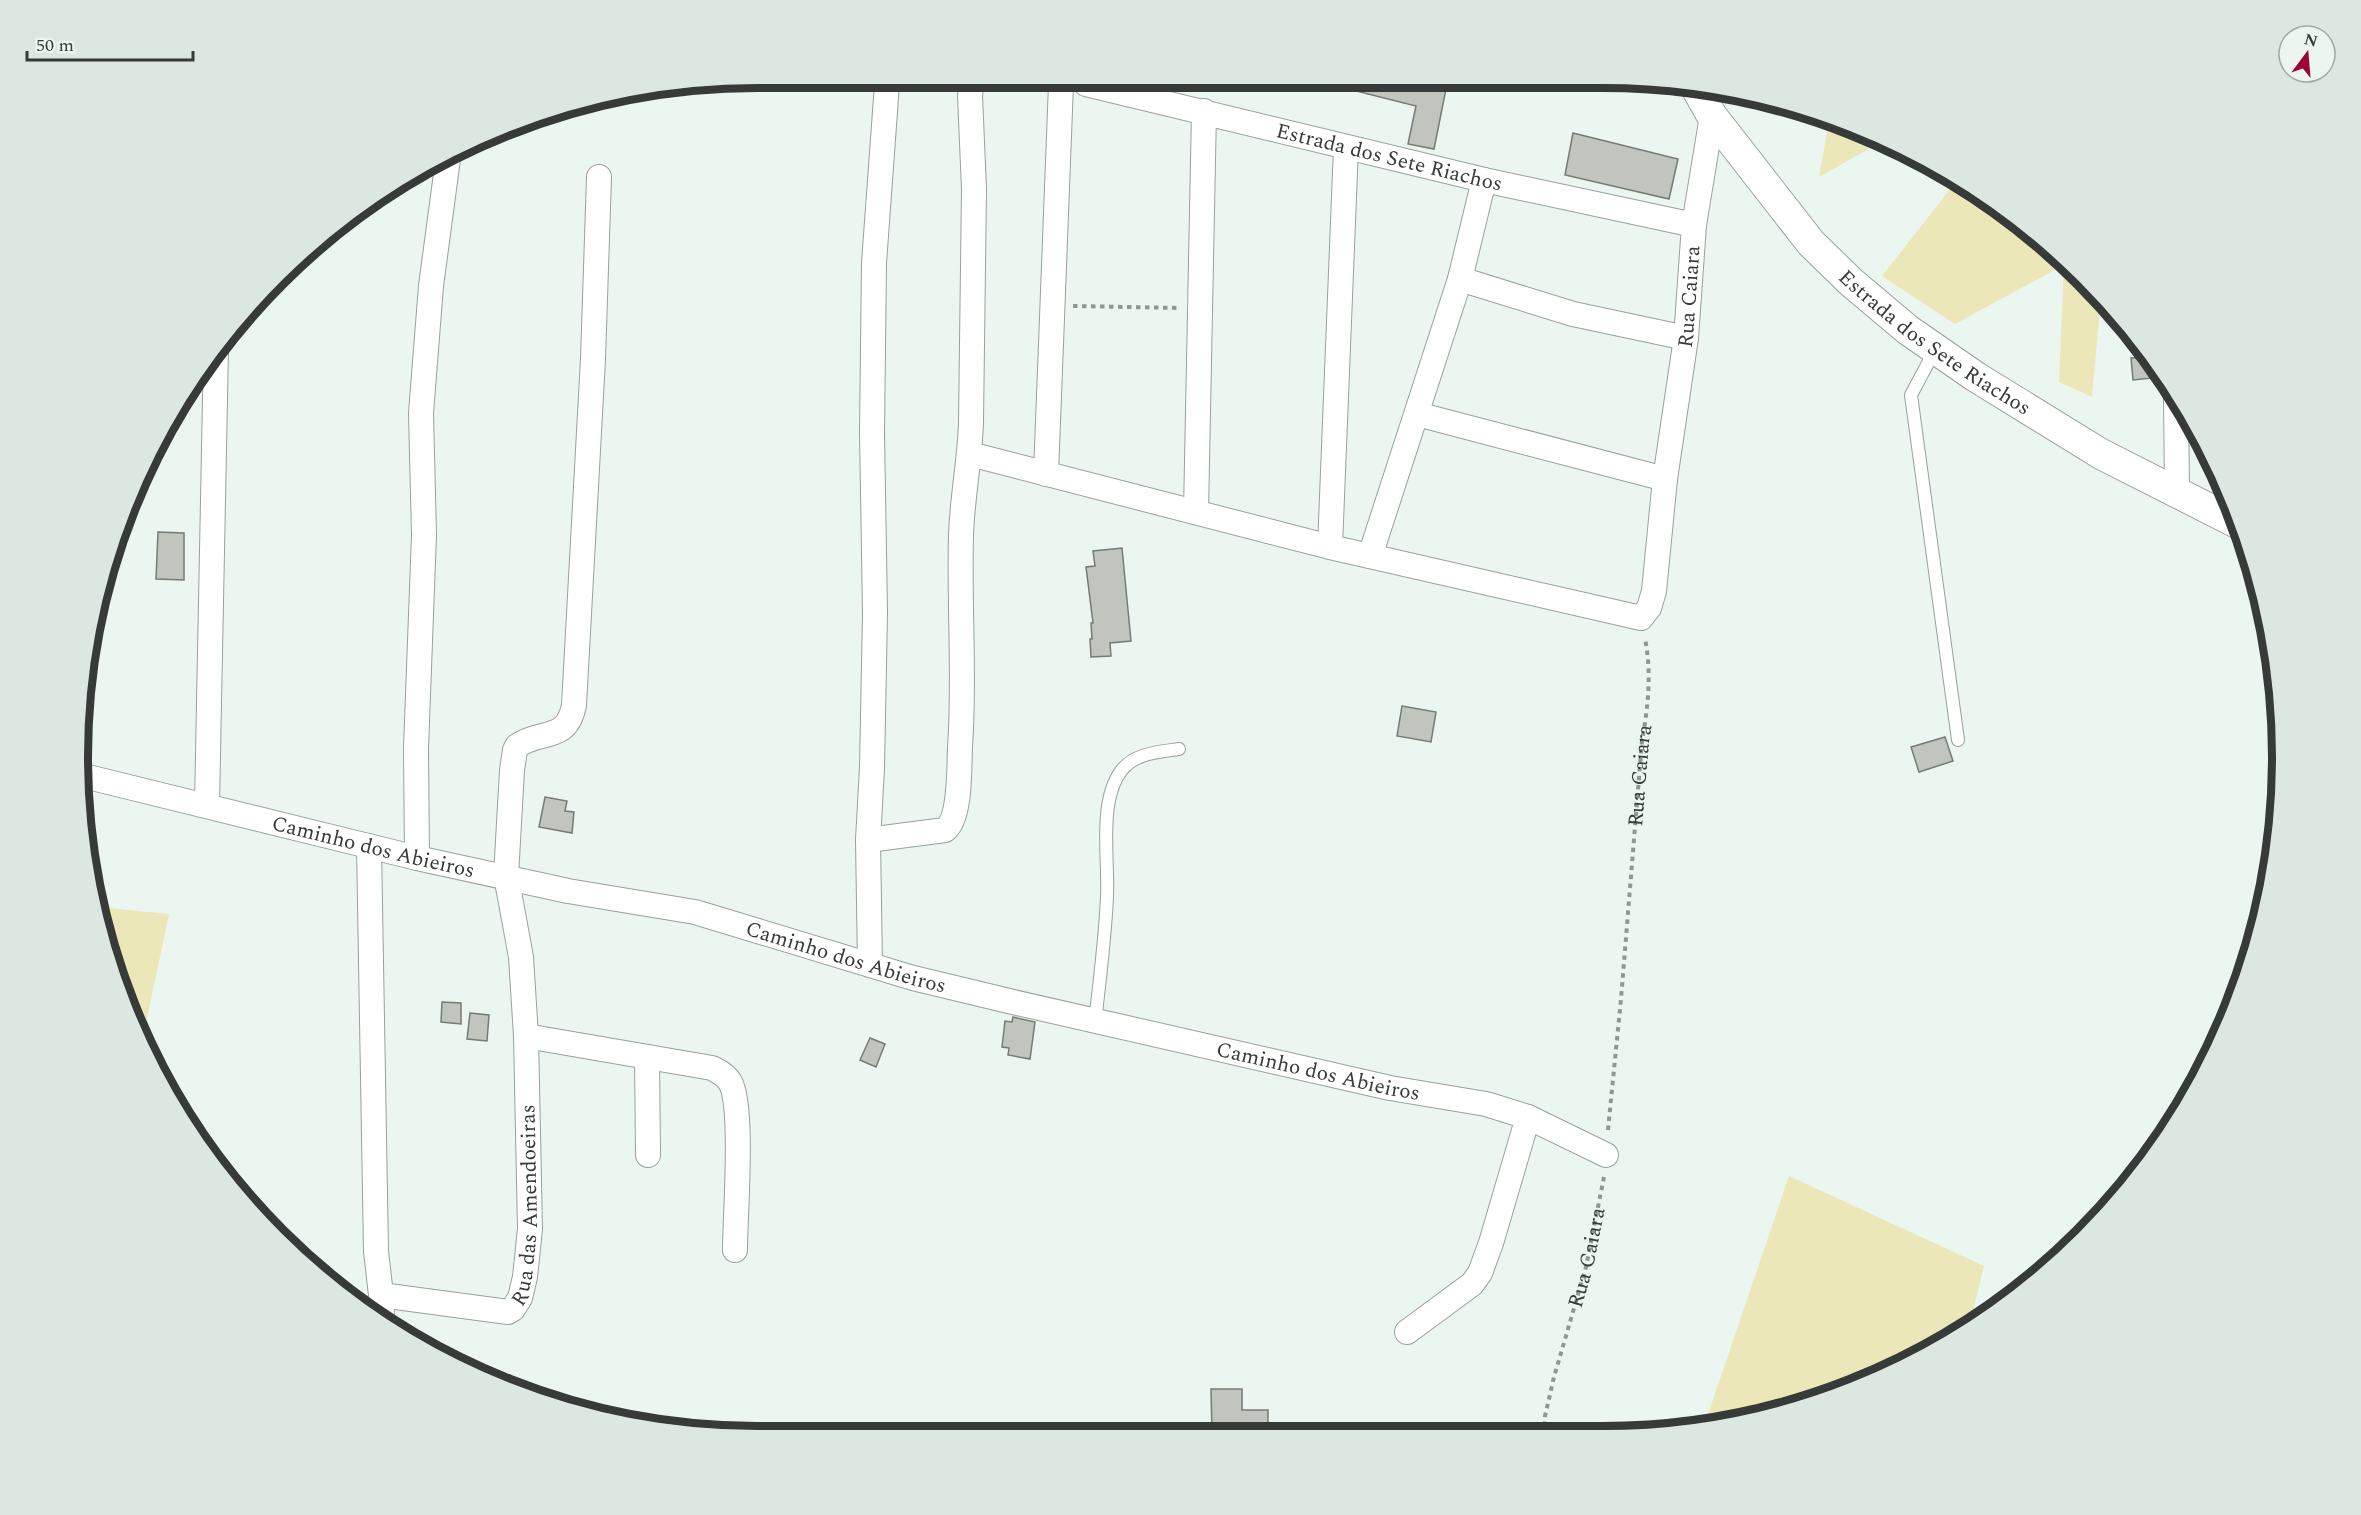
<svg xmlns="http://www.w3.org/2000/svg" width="2361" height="1515" font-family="Spectral,serif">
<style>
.green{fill:#ece7b8}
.building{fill:#c0c5bd;stroke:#767b73;stroke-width:1.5}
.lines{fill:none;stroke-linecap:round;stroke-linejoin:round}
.service-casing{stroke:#98a19c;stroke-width:14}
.minor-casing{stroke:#98a19c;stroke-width:26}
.tertiary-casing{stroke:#98a19c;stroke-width:32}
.path{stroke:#909793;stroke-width:4;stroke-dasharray:4.5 4.5;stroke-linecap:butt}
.service{stroke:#fff;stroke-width:12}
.minor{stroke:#fff;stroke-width:24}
.tertiary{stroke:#fff;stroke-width:30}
.labels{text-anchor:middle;stroke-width:5;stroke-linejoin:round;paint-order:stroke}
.street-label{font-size:21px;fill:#363a38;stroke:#ecf6f1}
.rim{fill:none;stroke:#363a38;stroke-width:8}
</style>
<rect width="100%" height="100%" fill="#ecf6f1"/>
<g class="green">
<path d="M1829,121l35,9 19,11 -64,36z"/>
<path d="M1955,183l62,36 84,78 -9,100 -33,-15 5,-117 -109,59 -73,-48z"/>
<path d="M98,907l71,7 -27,128 -41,-108z"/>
<path d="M1789,1176l195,90 -14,57 -66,44 -124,47 -76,12z"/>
</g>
<g class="building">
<path d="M1353,84h94l-13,65 -26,-5 8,-38 -64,-16z"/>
<path d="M1573,133l105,26 -9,40 -104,-24z"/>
<path d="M2148,357l15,20 -30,3 -2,-22z"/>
<path d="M158,532l26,1v47l-28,-1z"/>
<path d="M1122,548l9,93 -21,2 1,13 -20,1 -1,-18h2l-1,-16h2l-7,-56 9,-1 -2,-15z"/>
<path d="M1402,706l34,6 -5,30 -34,-6z"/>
<path d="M1945,737l8,24 -34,11 -8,-25z"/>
<path d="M545,797l22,4 -2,10 9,1 -2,21 -33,-6z"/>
<path d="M442,1002l19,1v21l-20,-2z"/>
<path d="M470,1013l19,2 -2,26 -20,-2z"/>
<path d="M1013,1017l22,5 -5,37 -22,-4 1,-7 -7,-1 3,-26 7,1z"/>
<path d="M870,1038l15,6 -9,23 -16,-7z"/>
<path d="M1211,1389h31v21h26v24h-56z"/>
</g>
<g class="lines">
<g class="service-casing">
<g id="service">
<path d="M1935,350l-24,45 47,345"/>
<path d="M1095,1021c5,-41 10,-83 12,-124 2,-36 -9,-95 14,-126 13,-18 38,-19 58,-22"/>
</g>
</g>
<g class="minor-casing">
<g id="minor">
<path id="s3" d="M1086,84l398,96 210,45"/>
<path d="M1460,279l113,35 113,24"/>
<path d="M2176,395l1,98"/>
<path d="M1417,414l248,65"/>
<path id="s4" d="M970,454l360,93 311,71 8,-10 5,-17 11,-112 21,-141 8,-113 18,-109"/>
<path d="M1046,474l15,-390"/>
<path d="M1196,512l8,-401"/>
<path d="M1330,547l16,-400"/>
<path d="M1370,556l90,-277 24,-99"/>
<path id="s5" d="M80,775l337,83 151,33 127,21 218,66 100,24 377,86 96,16 42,13 78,38"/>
<path d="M207,805l9,-457"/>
<path d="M868,840l77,-10c16,-12 14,-63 15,-83 5,-70 -1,-141 1,-211 1,-38 9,-76 10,-114l3,-233 -4,-93 1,-12"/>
<path id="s6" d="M369,846l7,405 5,44 127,17 5,-3 7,-11 5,-21 5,-48 -4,-193 -5,-79 -15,-81 6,-106 3,-20 2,-4c24,-17 50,-3 57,-41l19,-346 6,-182"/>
<path d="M417,858l-1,-110 8,-213 -3,-122 10,-127 17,-127"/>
<path d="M870,965l-2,-125 4,-72 3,-155 -3,-181 2,-169 13,-179"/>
<path d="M526,1036l186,32c6,3 14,7 18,14 14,23 5,135 5,168"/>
<path d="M647,1057l1,98"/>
<path d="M381,1295l1,24"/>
<path d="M1407,1332l65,-48 8,-11 11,-30 37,-126"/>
</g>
</g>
<g class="tertiary-casing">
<g id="tertiary">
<path id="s7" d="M1694,84l18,32 99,127 40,39 57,48 68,47 125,77 140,71"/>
</g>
</g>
<g class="path">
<path d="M1073,306l107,2"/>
<path id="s1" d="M1608,1130l13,-131 21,-258c6,-34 10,-68 3,-102"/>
<path id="s2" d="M1544,1435l1,-19 9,-39 32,-110 18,-90"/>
</g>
<use href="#service" class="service"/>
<use href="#minor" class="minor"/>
<use href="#tertiary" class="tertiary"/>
</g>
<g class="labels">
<g class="street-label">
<text dy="7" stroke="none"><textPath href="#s3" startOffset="312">Estrada dos Sete Riachos</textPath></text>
<text dy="7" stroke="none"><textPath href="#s4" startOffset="1018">Rua Caiara</textPath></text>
<text dy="7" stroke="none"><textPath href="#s7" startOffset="357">Estrada dos Sete Riachos</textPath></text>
<text dy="7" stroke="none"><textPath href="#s1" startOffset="356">Rua Caiara</textPath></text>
<text dy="7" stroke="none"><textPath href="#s5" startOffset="302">Caminho dos Abieiros</textPath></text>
<text dy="7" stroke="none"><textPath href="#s5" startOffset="788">Caminho dos Abieiros</textPath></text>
<text dy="7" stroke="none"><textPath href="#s5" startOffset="1274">Caminho dos Abieiros</textPath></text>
<text dy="7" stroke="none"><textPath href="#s6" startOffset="690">Rua das Amendoeiras</textPath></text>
<text dy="7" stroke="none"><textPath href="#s2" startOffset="183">Rua Caiara</textPath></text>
</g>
</g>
<path d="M0 0H2361V1515H0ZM757 88H1603A669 669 0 0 1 2272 757V757A669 669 0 0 1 1603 1426H757A669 669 0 0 1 88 757V757A669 669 0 0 1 757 88Z" fill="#dde7e2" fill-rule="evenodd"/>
<path class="rim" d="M757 88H1603A669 669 0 0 1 2272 757V757A669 669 0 0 1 1603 1426H757A669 669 0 0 1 88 757V757A669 669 0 0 1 757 88Z"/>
<g transform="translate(2307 54) rotate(16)"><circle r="28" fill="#ecf6f1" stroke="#a3aba7" stroke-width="1.5"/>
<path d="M0-4.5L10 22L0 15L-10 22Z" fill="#a10239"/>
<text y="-9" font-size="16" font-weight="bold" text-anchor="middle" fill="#363a38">N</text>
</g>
<path d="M27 51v9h166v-9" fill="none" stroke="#363a38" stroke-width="3"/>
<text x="36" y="51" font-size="18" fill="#363a38" stroke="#ecf6f1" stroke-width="4.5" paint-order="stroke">50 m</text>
</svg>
